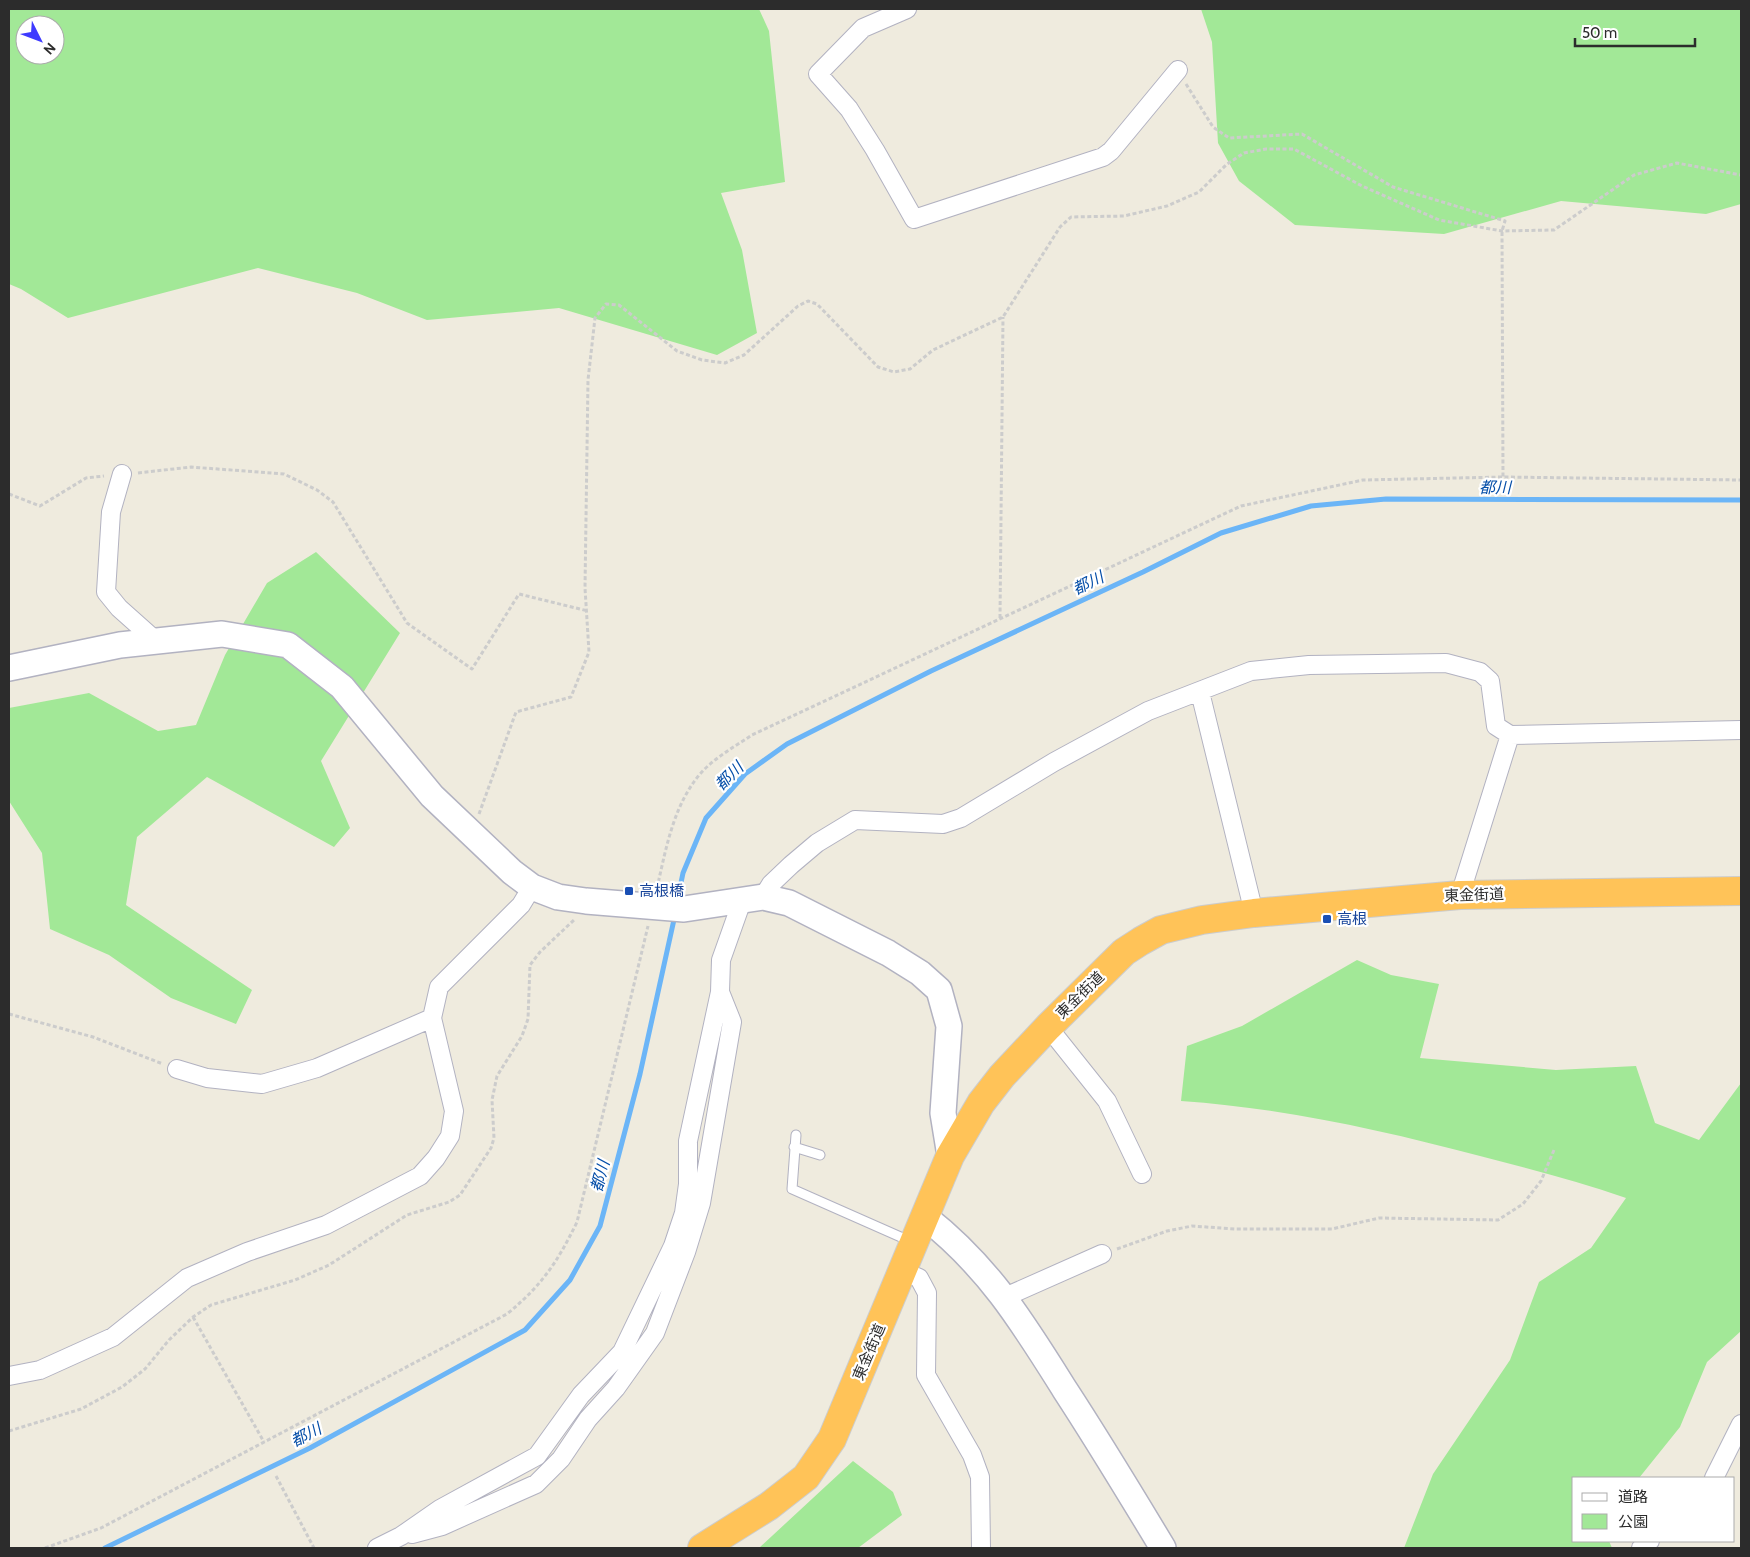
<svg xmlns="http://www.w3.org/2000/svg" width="1750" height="1557" viewBox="0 0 1750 1557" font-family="Cabin,'Noto Sans JP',sans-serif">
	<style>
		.green { fill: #a2e897; fill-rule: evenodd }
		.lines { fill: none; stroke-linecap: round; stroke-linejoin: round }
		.stream { stroke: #6bb5f7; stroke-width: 5 }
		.lane-casing { stroke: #b2b2c1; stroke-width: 11 }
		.street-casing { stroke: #b2b2c1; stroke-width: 20 }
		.secondary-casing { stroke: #b2b2c1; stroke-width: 28 }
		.highway-casing { stroke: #ccc; stroke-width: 30 }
		.path { stroke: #ccc; stroke-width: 3; stroke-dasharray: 4 2.5; stroke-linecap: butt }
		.lane { stroke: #fff; stroke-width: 9 }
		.street { stroke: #fff; stroke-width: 18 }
		.secondary { stroke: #fff; stroke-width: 25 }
		.highway { stroke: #ffc358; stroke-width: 28 }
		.transit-dot { fill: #1a4fb4; stroke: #fff; stroke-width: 2 }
		.labels { text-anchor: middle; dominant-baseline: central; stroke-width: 4.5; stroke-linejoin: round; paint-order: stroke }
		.transit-label { font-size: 15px; fill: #164399; stroke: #fff; text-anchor: start }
		.street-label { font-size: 15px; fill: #2c2c2c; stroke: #fff }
		.water-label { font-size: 16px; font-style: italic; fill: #054ea8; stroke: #fff }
	</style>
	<rect width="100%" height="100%" fill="#efebde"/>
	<path class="green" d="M9 9H759L769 31 785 182 721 193 742 250 757 333 717 355 559 308 427 320 357 293 258 268 68 318 21 289 9 284ZM25 25H55V55H25Z
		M1201 9H1741V204L1706 214 1561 201 1444 234 1295 225 1239 181 1218 143 1212 42Z
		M316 552 400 633 321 761 350 828 334 847 207 777 137 837 126 905 252 990 236 1024 171 998 109 955 50 929 42 853 9 801V708L89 693 158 731 196 725 225 655 267 583Z
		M1357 960 1391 975 1439 984 1420 1058 1556 1070 1636 1066 1655 1123 1699 1140 1741 1083V1331L1707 1362 1680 1427 1639 1478H1574V1541H1609L1612 1548H1404L1433 1474 1510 1360 1539 1282 1591 1248 1626 1198C1578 1181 1529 1169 1480 1156 1381 1130 1283 1108 1181 1101L1187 1046 1242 1026Z
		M853 1461 893 1492 902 1515 858 1548H759Z"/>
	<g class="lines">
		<path class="stream" d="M677 902 683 873 706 818 745 774 787 744 931 671 1143 572 1221 533 1311 506 1386 499 1741 500
			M105 1548 310 1448 525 1330 570 1280 600 1226 640 1074 675 915"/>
		<defs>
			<path id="lane" d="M796 1135 792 1189 912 1242
				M794 1147 820 1155"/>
			<path id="street" d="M907 9 863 28 818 74 849 109 875 150 914 219 1103 157 1111 151 1178 70
				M122 474 111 512 106 592 119 608 156 641
				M1200 692 1254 913
				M1460 895 1510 735
				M763 897 771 884 791 865 817 843 855 820 943 824 961 818 1054 762 1148 711 1251 671 1309 665 1446 663 1480 672 1490 681 1496 726 1510 735 1741 730
				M1048 1027 1107 1101 1142 1174
				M177 1069 207 1078 262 1084 317 1068 432 1018
				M903 1271 919 1278 927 1293 926 1375 972 1455 980 1477 981 1548
				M1005 1297 1102 1254
				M9 1376 40 1370 113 1337 187 1278 247 1252 326 1225 420 1176 436 1158 450 1136 454 1111 432 1018 439 987 521 905 532 887
				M1714 1478 1741 1424
				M412 1534 442 1526 536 1484 561 1459 588 1419 616 1388 655 1333 686 1252 701 1203 732 1022 720 992
				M377 1548 401 1536 440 1509 537 1456 581 1395 622 1352 673 1246 684 1213 688 1184V1141L720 992 721 960 743 898
				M1641 1548 1650 1541"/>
			<path id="secondary" d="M9 668 120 645 222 634 288 645 342 687 432 796 512 872 532 887 558 897 586 901 684 909 763 897 789 903 888 953 920 973 939 990 949 1026 943 1113 950 1156
				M925 1217C989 1267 1023 1323 1065 1390 1099 1442 1131 1495 1163 1548"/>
			<path id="highway" d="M702 1548 769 1506 806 1477 832 1439 950 1156 981 1103 1002 1076 1048 1027 1124 952 1141 941 1161 930 1202 920 1254 913 1460 895 1741 891"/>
		</defs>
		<use href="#lane" class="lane-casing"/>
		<use href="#street" class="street-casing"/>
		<use href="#secondary" class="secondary-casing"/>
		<use href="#highway" class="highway-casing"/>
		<path class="path" d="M1186 84 1213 127 1229 138 1302 134 1393 187 1505 221 1502 231 1503 477
			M138 473 191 467 284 474 317 490 333 502 407 623 472 669 519 594 588 611
			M9 494 40 506 86 478 104 476
			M1000 618 1003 317
			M479 814 516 712 571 697 589 652 585 588 588 380 595 318 606 304 619 305 677 351 702 360 725 363 744 355 798 306 808 301 817 304 878 367 894 372 910 369 933 350 1003 317 1060 227 1071 217 1124 216 1167 206 1199 192 1227 164 1244 153 1266 149H1294L1362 186 1439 220 1502 231 1554 230 1634 175 1677 163 1741 175
			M657 888C666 849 673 806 700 774 714 758 734 747 752 735L1241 506 1363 480 1503 477 1741 480
			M9 1014 93 1037 163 1064
			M1117 1249 1167 1231 1192 1226 1235 1229H1332L1379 1218 1498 1220 1523 1204 1541 1181 1554 1150
			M193 1317 264 1442
			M9 1431 81 1409 122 1387 145 1369 169 1340 193 1317 211 1305 295 1280 329 1265 407 1215 449 1202 460 1195 491 1148 494 1138 492 1100 497 1076 522 1036 528 1019 530 965 540 952 575 919
			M276 1476 314 1548
			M45 1548 101 1528 507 1314C542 1285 557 1263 577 1222L648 926"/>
		<use href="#lane" class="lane"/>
		<use href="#street" class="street"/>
		<use href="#secondary" class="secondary"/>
		<use href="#highway" class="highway"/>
	</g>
	<g class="transit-dot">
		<rect x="624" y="886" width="10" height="10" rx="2.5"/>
		<rect x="1322" y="914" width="10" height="10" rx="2.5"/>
	</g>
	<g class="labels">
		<g class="transit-label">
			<text x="639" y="891">高根橋</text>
			<text x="1337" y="919">高根</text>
		</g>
		<g class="street-label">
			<text transform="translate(1474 895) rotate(-2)">東金街道</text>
			<text transform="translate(1080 995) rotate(-44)">東金街道</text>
			<text transform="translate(869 1352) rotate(-67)">東金街道</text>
		</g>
		<g class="water-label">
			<text x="1495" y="487">都川</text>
			<text transform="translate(1088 583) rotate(-26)">都川</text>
			<text transform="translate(729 776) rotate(-45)">都川</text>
			<text transform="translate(600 1176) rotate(-75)">都川</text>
			<text transform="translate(306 1435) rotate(-28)">都川</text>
		</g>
	</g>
	<rect width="1750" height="1557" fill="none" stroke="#2c2c2c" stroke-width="20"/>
	<rect x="1572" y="1477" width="162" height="65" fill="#ffffff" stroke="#ababab"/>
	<rect x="1582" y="1493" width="25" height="8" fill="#ffffff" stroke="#ababab"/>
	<text x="1618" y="1502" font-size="15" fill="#2c2c2c">道路</text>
	<rect x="1582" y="1514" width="25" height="15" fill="#a2e897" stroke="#ababab"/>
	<text x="1618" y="1527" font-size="15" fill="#2c2c2c">公園</text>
	<g transform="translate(40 40) rotate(132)"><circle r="24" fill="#ffffff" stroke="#ababab"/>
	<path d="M0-4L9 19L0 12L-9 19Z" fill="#3e3aff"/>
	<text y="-8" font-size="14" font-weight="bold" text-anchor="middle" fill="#2c2c2c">N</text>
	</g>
	<path d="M1575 38v8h120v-8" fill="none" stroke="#2c2c2c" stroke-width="2.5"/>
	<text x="1582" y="38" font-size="15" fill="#2c2c2c" stroke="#ffffff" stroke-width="4" paint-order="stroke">50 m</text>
</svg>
